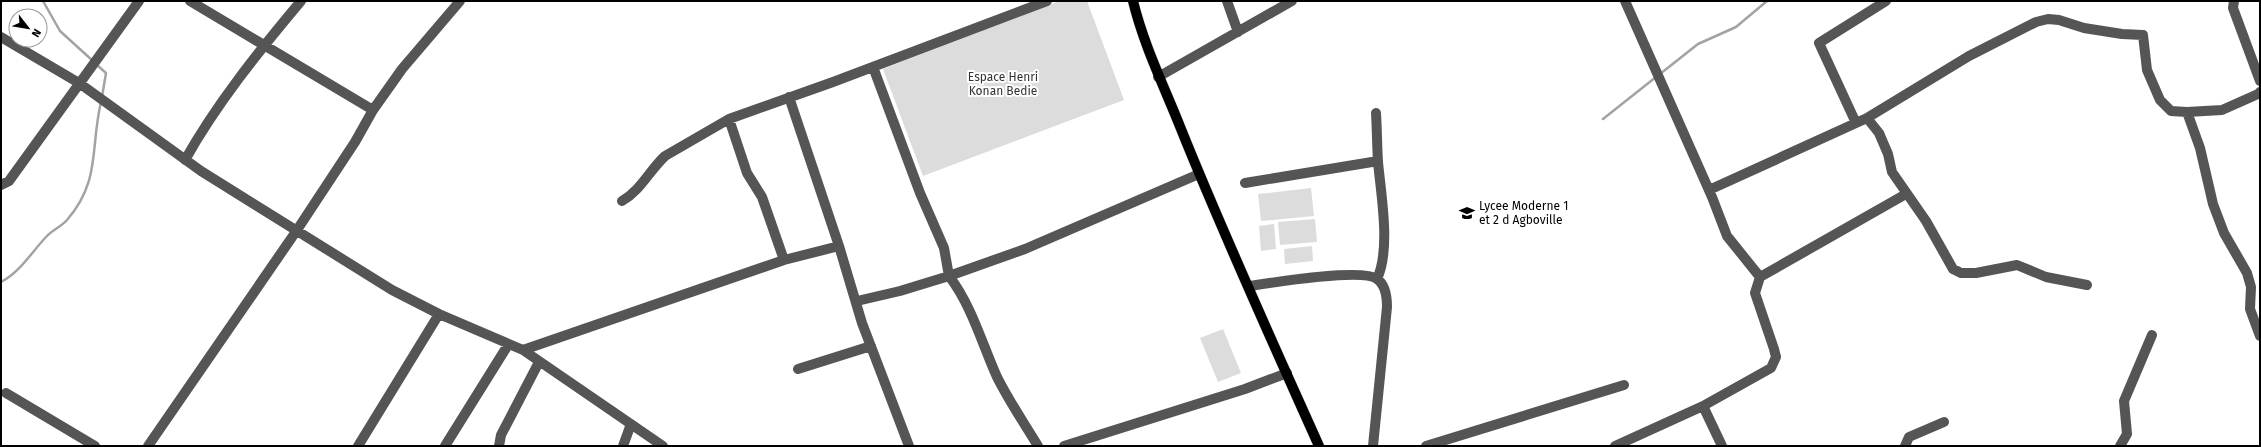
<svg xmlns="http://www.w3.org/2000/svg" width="2261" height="447" viewBox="0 0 2261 447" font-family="'Fira Sans',sans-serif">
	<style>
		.green { fill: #dcdcdc }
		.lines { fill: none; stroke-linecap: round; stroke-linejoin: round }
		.stream { stroke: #a3a3a3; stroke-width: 2.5 }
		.major-casing { stroke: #dbdbdb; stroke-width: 11 }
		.minor { stroke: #555; stroke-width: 10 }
		.major { stroke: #000; stroke-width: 10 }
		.labels { text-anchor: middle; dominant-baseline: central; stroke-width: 4; stroke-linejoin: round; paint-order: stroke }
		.park-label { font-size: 12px; fill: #333; stroke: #fff }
		.poi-label { font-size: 12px; fill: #000; stroke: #fff; text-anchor: start }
	</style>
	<rect width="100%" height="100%" fill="#fff"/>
	<path class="green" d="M1059 1H1087L1124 100 923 176 883 69Z
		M1311 188 1314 216 1261 221 1258 194Z
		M1315 219 1317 242 1280 245 1278 222Z
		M1274 224 1276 249 1261 251 1259 226Z
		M1312 246 1313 261 1285 264 1284 249Z
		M1223 329 1241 373 1218 382 1200 338Z"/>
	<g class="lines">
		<path class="stream" d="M43 1 60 31 93 61
			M97 65 106 73 102 97
			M1660 74 1698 44 1736 27 1767 1
			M1603 119 1656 77
			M1 282C20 272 31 253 46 237 52 230 61 227 67 220 101 181 90 148 101 102"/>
		<defs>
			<path id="major" d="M1133 1C1144 46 1164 86 1181 129 1224 236 1272 341 1319 446"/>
		</defs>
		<use href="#major" class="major-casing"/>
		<path class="minor" d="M190 1 373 110
			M1227 1 1238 32
			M1625 1 1712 197 1727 236 1760 277
			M2234 1 2233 8 2260 81
			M1 37 79 83 201 171 392 290 439 314 523 350 663 446
			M873 67 920 193 944 248 949 276 1025 249 1199 174
			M1158 77 1292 1
			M789 97 839 246 862 323 909 446
			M2187 112 2222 110 2258 94 2260 92
			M1376 113C1377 129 1377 146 1378 162 1381 195 1391 249 1377 279
			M729 119 747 173 762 197 784 260
			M1856 123 1819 43 1886 1
			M185 160C217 103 259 51 301 1
			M1245 183 1378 161
			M1 185 9 181 139 1
			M1709 190 1867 118
			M622 201C641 190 649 171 665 156L729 119 833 82 1047 1
			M2087 285 2046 277 2017 265 1976 273H1961L1953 269 1926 221 1892 172 1888 154 1879 133 1867 118 1969 56 2036 22 2048 19 2059 20 2084 28 2122 34 2143 35 2147 70 2160 100 2171 111 2187 112 2200 148 2213 204 2224 233 2247 273 2251 287 2250 309 2260 336
			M1249 286C1270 283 1362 268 1377 279 1386 285 1387 297 1387 307L1373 446
			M857 301 900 291 949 276C972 306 982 344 997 377 1009 401 1024 423 1038 446
			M523 350 784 260 839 246
			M798 369 871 346
			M6 393 95 446
			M1703 406 1722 446
			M148 446 297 230 355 142 373 110 402 69 460 1
			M358 446 439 314
			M445 446 508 345
			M499 446 501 435 539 362
			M623 446 631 424
			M1064 446 1245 389 1287 373
			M1426 446 1624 385
			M1615 446 1703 406 1771 368 1776 357 1774 349 1755 293 1760 277 1906 194
			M1905 446 1909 437 1944 422
			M2120 446 2127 434 2124 401 2152 335"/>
		<use href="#major" class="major"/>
	</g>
	<defs>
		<symbol id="school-bare" viewBox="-9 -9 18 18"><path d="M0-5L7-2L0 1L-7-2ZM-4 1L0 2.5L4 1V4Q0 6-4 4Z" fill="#000" stroke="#fff" stroke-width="2.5" paint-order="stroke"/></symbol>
	</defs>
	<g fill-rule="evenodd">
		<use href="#school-bare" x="1456" y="202" width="22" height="22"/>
	</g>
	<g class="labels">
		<g class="park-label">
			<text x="1003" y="77">Espace Henri<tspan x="1003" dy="14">Konan Bedie</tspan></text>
		</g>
		<g class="poi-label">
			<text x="1479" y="206">Lycee Moderne 1<tspan x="1479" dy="14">et 2 d Agboville</tspan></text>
		</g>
	</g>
	<rect width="2261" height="447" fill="none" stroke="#000000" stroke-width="4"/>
	<g transform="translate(28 28) rotate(121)"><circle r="19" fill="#ffffff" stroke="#999999"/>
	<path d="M0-3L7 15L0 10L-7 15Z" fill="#000000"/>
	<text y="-6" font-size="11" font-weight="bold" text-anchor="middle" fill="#000000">N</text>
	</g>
</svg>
